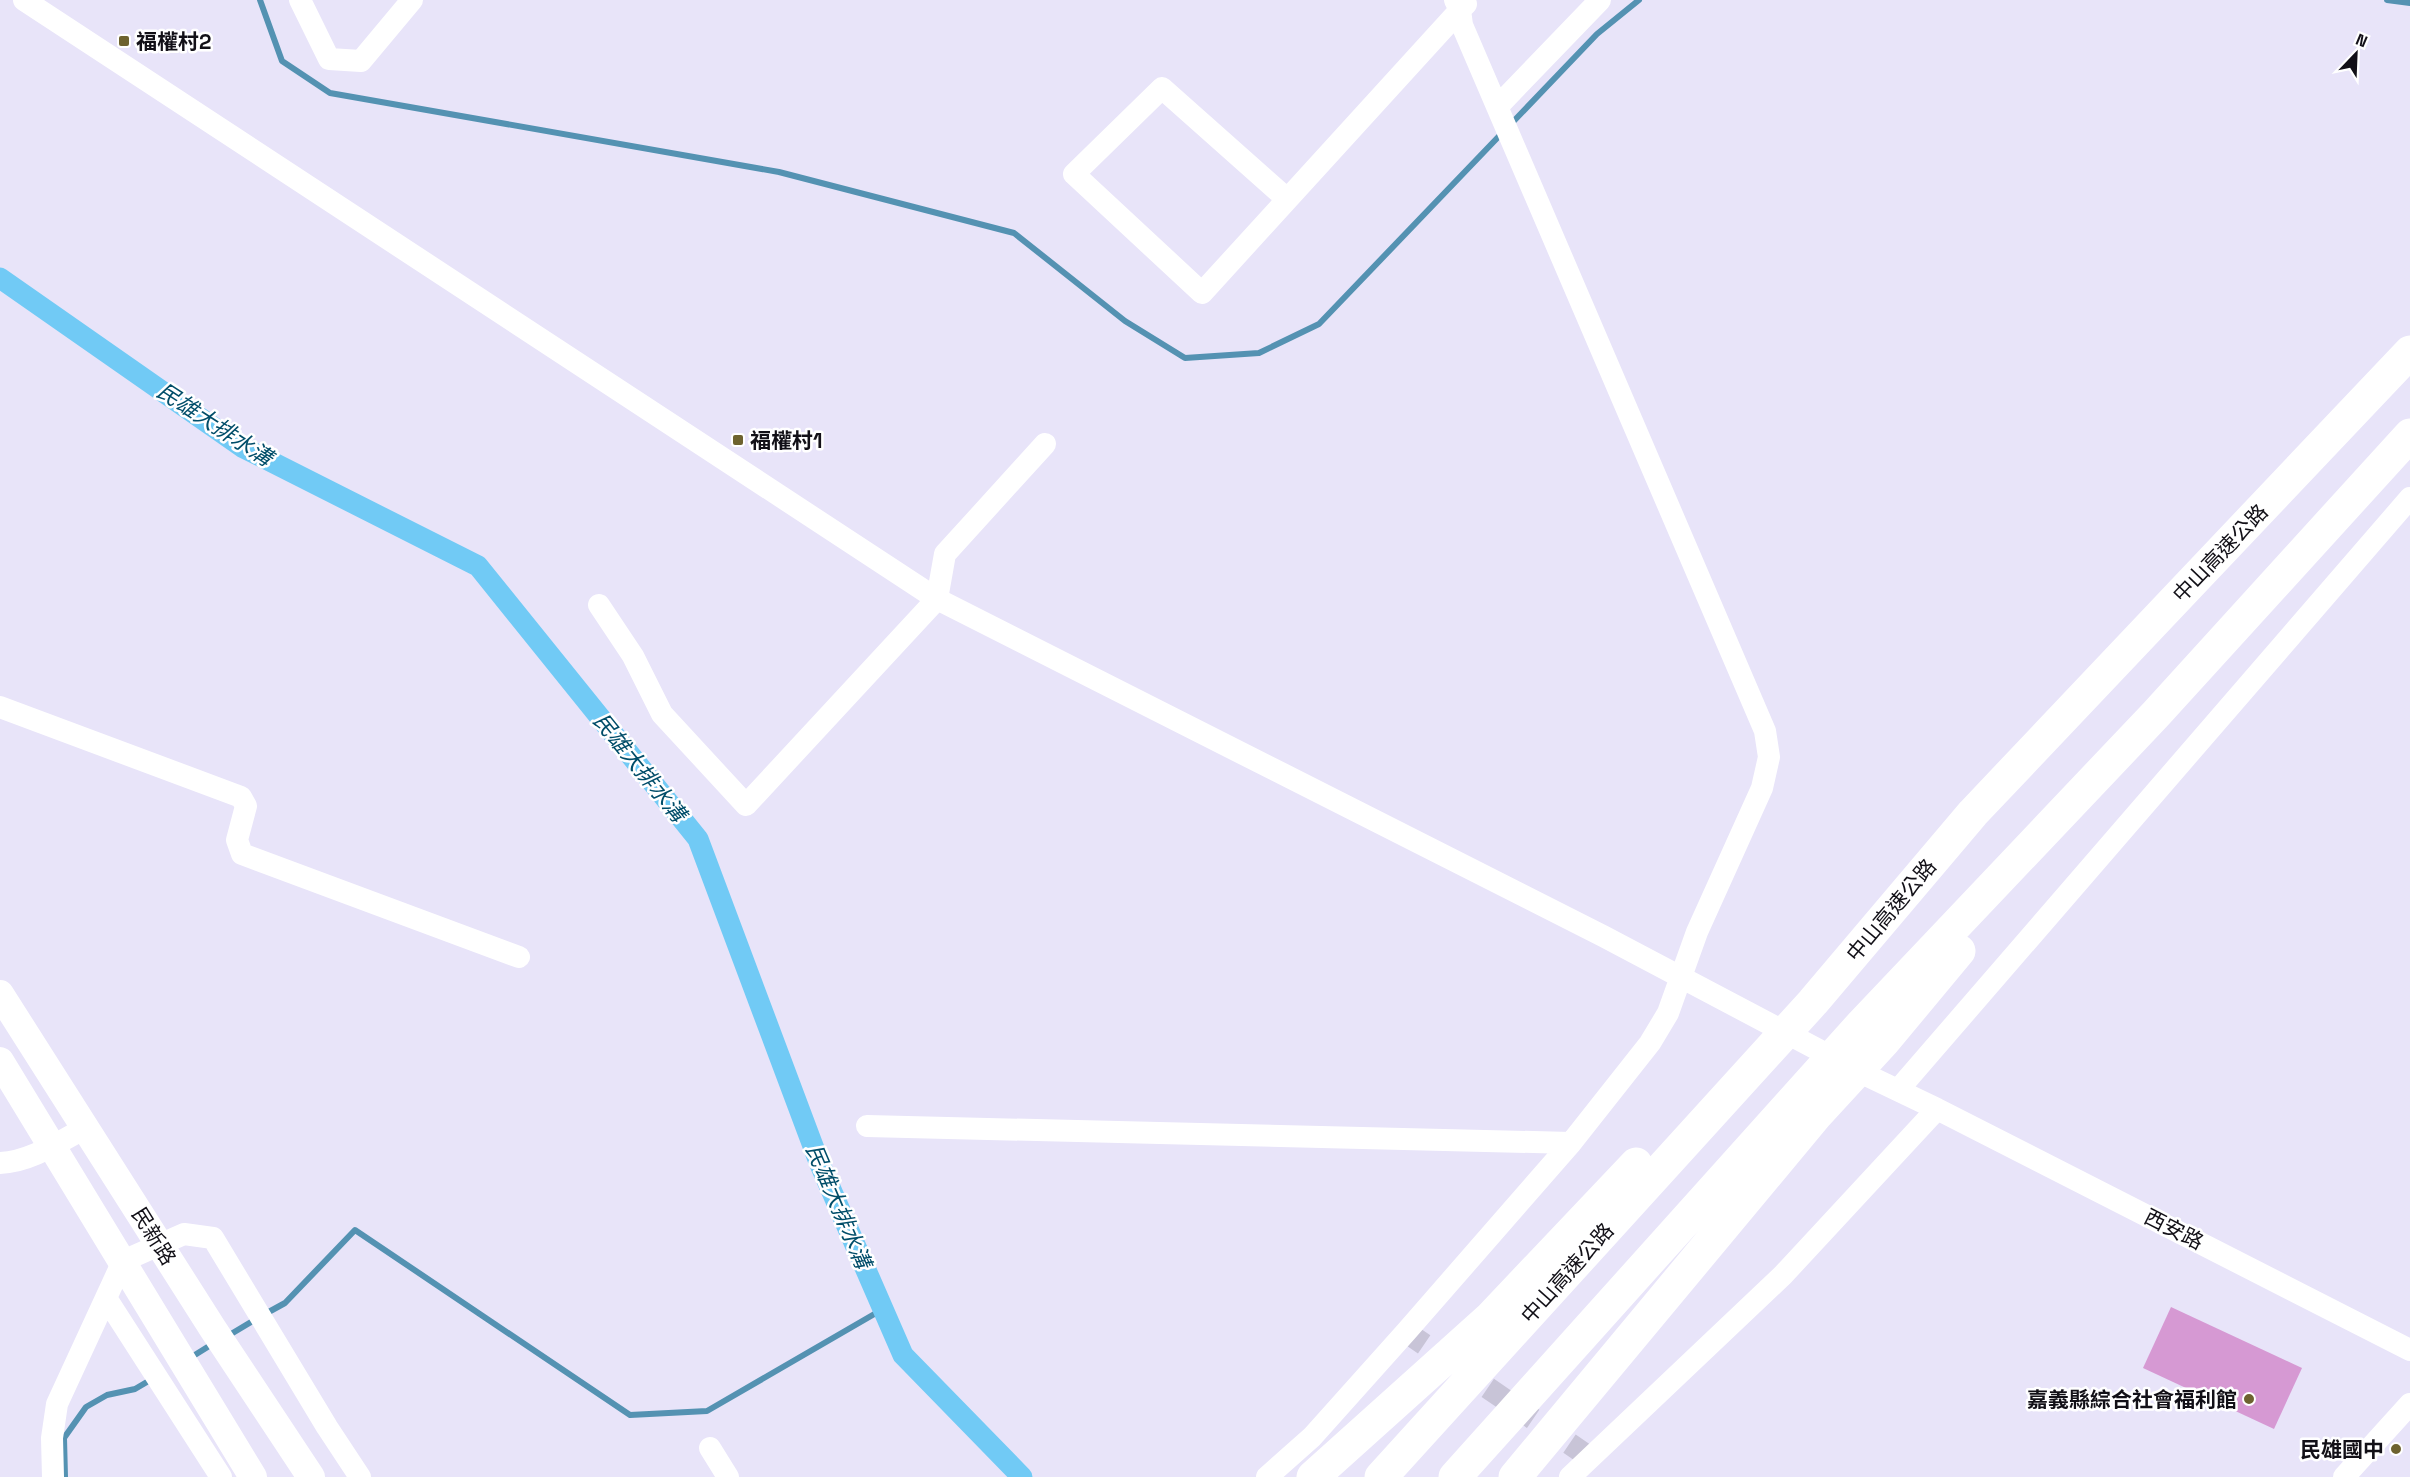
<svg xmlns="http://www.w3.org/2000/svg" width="2410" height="1477" viewBox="0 0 2410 1477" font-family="'Space Grotesk','Noto Sans TC',sans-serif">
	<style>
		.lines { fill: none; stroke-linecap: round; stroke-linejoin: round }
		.stream { stroke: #5492b2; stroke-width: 6 }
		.canal { stroke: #71caf5; stroke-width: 21 }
		.building { fill: #d699d3 }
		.minor-tunnel { stroke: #c8c4d7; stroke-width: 22; stroke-dasharray: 22 11; stroke-linecap: butt }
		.minor { stroke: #fff; stroke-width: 22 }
		.major { stroke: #fff; stroke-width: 28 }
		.highway { stroke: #fff; stroke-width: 33 }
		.poi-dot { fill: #6d622f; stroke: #fff; stroke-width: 2 }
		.labels { text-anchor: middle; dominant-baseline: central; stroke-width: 5; stroke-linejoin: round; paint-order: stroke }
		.poi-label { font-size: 21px; font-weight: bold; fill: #121017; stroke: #fff; text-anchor: start }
		.street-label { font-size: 21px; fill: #121017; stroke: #fff }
		.water-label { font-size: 22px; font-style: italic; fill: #004d69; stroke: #fff }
	</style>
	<rect width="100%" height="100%" fill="#e8e4f9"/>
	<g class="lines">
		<path class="stream" d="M260 0 282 61 330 93 779 172 1014 233 1125 321 1185 358 1259 353 1319 324 1503 132
			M2387 0 2410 3
			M1510 125 1597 34 1639 0
			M265 1314 285 1303 355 1230 630 1415 707 1411 883 1309
			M226 1337 256 1319
			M190 1358 214 1343
			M65 1477 64 1438 86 1407 107 1395 135 1389 152 1379"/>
		<path class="canal" d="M0 278 242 447 478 566 698 839 819 1162 903 1355 1022 1477"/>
	</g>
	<path class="building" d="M2171 1307 2302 1368 2274 1429 2143 1368Z"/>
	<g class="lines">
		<path class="minor-tunnel" d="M1406 1332 1589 1457"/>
		<path class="minor" d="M24 0 937 599 1603 936 1866 1075 1937 1109 2410 1350
			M300 0 329 59 361 61 412 0
			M1498 106 1600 0
			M1287 199 1162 88 1074 174 1202 293 1460 10 1466 4
			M599 605 633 656 662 714 746 805 937 599 945 554 1045 444
			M0 707 241 797 246 806 237 840 242 854 519 957
			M1898 1090 2410 498
			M867 1126 1571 1143
			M0 1163C30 1162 59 1142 85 1128
			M106 1298 221 1477
			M710 1448 728 1477
			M53 1477 52 1438 57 1404 123 1261 184 1234 213 1238 327 1427 360 1477
			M1267 1477 1312 1437 1406 1332 1571 1143 1650 1043 1668 1013 1697 932 1762 788 1769 757 1765 731 1753 703 1462 25 1460 10 1455 0
			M1570 1477 1783 1275 1937 1109
			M2344 1477 2410 1404"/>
		<path class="major" d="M0 994 213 1329 311 1477
			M0 1061 253 1477"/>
		<path class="highway" d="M1313 1477 1490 1318 1636 1164
			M1381 1477 1813 1002 1973 813 2410 352
			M1455 1477 1862 1024 2156 714 2410 435
			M1515 1477 1817 1114 1885 1040 1959 951"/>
	</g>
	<g class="poi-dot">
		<rect x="118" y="35" width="12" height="12" rx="3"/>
		<rect x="732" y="434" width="12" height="12" rx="3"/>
		<circle cx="2249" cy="1399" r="6"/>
		<circle cx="2396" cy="1449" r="6"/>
	</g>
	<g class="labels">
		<g class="poi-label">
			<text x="136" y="41">福權村2</text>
			<text x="750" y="440">福權村1</text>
			<text x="2237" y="1399" text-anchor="end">嘉義縣綜合社會福利館</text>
			<text x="2384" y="1449" text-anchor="end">民雄國中</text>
		</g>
		<g class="street-label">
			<text transform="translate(2220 553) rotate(-46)">中山高速公路</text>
			<text transform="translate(1891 910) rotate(-50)">中山高速公路</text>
			<text transform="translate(2174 1229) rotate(27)">西安路</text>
			<text transform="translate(154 1236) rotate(58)">民新路</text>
			<text transform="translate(1567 1273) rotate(-48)">中山高速公路</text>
		</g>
		<g class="water-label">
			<text transform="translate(215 424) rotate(33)">民雄大排水溝</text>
			<text transform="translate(640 767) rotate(51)">民雄大排水溝</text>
			<text transform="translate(839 1206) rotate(67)">民雄大排水溝</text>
		</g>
	</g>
	<g transform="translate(2356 54) rotate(23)" stroke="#ffffff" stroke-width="4.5" paint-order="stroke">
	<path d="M0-4.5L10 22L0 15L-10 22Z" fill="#121017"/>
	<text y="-9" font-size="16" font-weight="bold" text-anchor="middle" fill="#121017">N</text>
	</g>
</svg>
